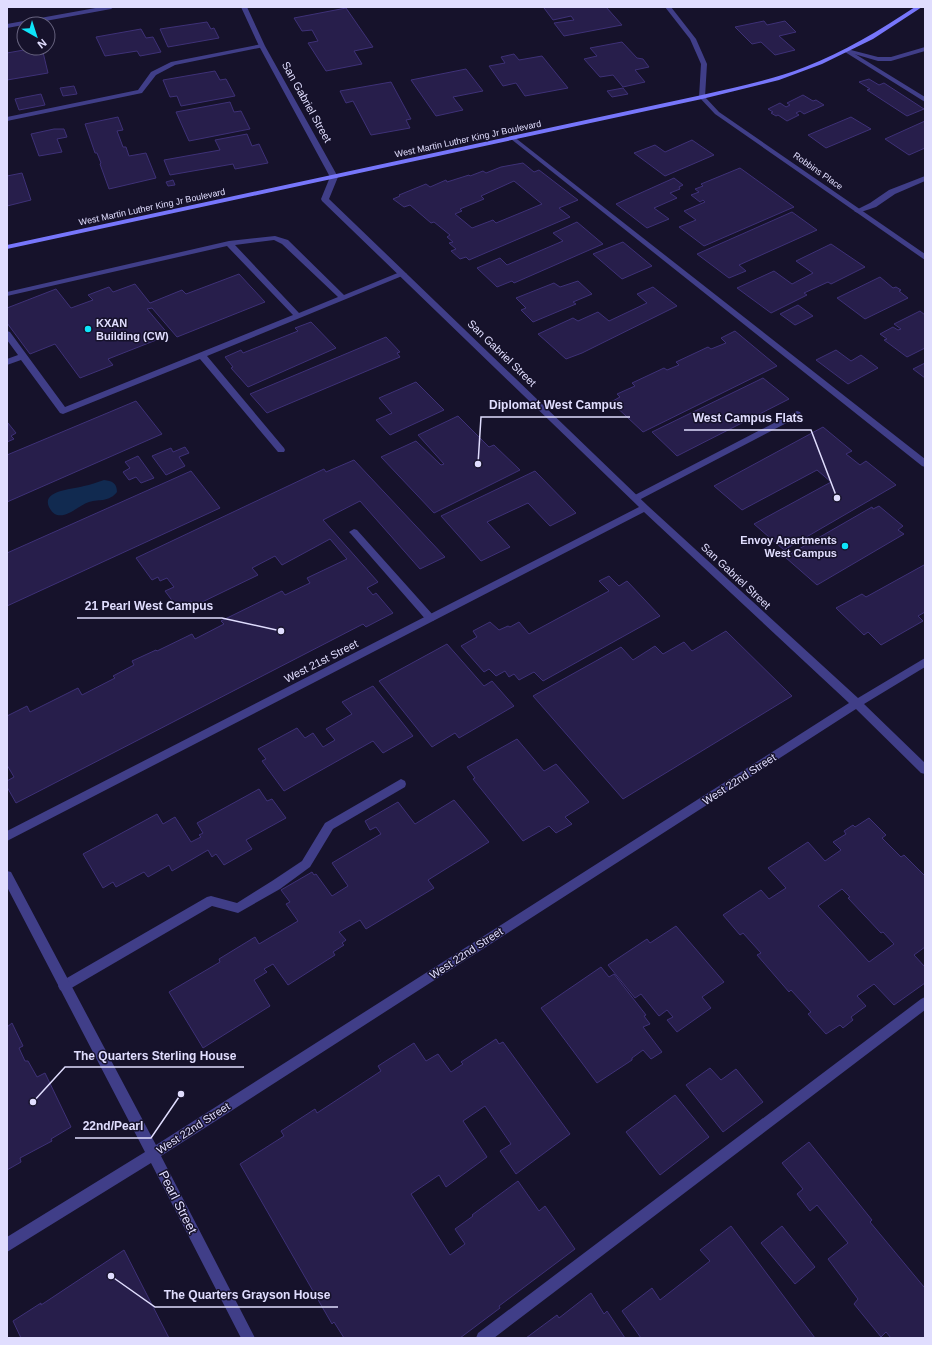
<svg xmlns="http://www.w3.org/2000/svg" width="932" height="1345" viewBox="0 0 932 1345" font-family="Helvetica,sans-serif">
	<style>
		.water { fill: #112a50 }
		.building { fill: #271e4b; stroke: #3e3177; fill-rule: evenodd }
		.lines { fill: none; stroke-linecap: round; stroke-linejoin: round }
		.service { fill: #403e88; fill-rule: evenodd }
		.minor { fill: #403e88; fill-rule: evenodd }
		.secondary { fill: #7776fb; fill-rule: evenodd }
		.poi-dot { fill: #0ee5f9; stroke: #16122b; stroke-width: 1.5 }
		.labels { text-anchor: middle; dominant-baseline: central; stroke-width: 3; stroke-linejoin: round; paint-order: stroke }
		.far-street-label { font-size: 9px; fill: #e0ddfe; stroke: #16122b }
		.street-label { font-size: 11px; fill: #e0ddfe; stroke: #16122b }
		.poi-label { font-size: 11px; font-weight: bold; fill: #e0ddfe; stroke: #16122b; text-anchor: start }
		.near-street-label { font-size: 13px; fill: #e0ddfe; stroke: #16122b }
		.leader { fill: none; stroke: #e0ddfe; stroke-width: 1.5 }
		.callout-dot { fill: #e0ddfe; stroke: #16122b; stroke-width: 1.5 }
		.callout-label { font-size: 12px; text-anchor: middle; font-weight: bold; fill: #e0ddfe; stroke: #16122b; stroke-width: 3; stroke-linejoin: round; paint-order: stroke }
	</style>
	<rect width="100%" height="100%" fill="#16122b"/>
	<path class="water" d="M104 480C112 481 117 483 117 492 109 502 100 499 89 502 78 505 59 527 49 507 41 490 75 489 84 486 90 485 97 482 104 480Z"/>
	<path class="building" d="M547 7H606L622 25 564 36 554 23 574 20 571 16 553 20 544 8Z
		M346 8 373 47 354 51 362 64 326 71 308 43 318 41 312 30 302 31 294 18Z
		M764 21 767 25 785 21 796 32 779 36 795 50 775 55 761 42 752 44 735 27Z
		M207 22 211 29 214 28 219 38 168 47 160 29Z
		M141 29 146 38 153 37 161 52 140 56 137 51 105 56 96 37Z
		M622 42 637 58 643 59 649 67 635 70 645 82 623 87 613 75 600 77 584 59 597 56 590 48Z
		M35 48H42L48 73 7 80V53Z
		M514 54 519 60 542 56 568 88 525 96 516 83 503 86 489 66 505 63 501 57Z
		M466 69 483 91 453 97 463 110 436 116 411 80Z
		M215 71 220 80 226 79 235 96 181 106 177 96 170 97 163 80Z
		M869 79 879 85 884 83 924 109 907 116 867 90 870 89 859 82Z
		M391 82 411 119 406 120 410 128 371 135 353 101 346 103 340 91Z
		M74 86 77 94 63 96 60 88Z
		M623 88 628 94 612 97 607 91Z
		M41 94 45 105 19 110 15 99Z
		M803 95 813 101 816 100 824 105 804 114 800 111 796 113 799 115 787 121 778 115 776 116 771 113 773 112 768 109 780 103 786 107 790 105 787 103Z
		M230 102 234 112 241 111 250 129 189 141 176 112Z
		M118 117 123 130 117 131 123 147H126L129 156 146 153 156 178 109 189 100 164 101 163 97 153H95L85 124Z
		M851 117 871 129 826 148 808 135Z
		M925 121V148L909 155 885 139Z
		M54 129H64L67 137 57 139 62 152 39 156 31 134Z
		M247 134 252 146 259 144 268 163 235 169 233 164 170 175 164 160 220 150 215 140Z
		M692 140 714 155 665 176 634 153 655 145 665 152Z
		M523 163 534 172 539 170 578 200 559 208 570 217 469 260 466 257 460 259 451 251 456 249 449 243 453 242 447 237 450 235 434 222 431 223 410 205 404 207 393 199 400 196 399 195 426 184 430 187 446 180 447 182 469 175 470 176 483 171 486 173 501 167ZM514 181 542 204 496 223 493 220 472 228 455 214 462 211 460 209 484 199 481 196Z
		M740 168 794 207 704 246 679 227 696 220 684 211 705 202 703 200 700 202 691 195 699 192 695 189 703 186 701 184Z
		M22 173 31 200 7 206V176Z
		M674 178 683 185 679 187 680 189 670 193 677 198 654 208 669 219 647 228 616 204Z
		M173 180 175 185 168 186 166 182Z
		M792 212 817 230 739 265 746 271 729 278 697 254Z
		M577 222 603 244 514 283 512 281 497 287 477 268 500 258 507 265 563 241 553 233Z
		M623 242 652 266 622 279 593 254Z
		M831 244 865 267 831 284 828 282 804 293 807 295 771 313 737 288 774 271 792 284 813 273 796 261Z
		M239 274 265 302 177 337 152 308 147 309 169 335 108 359 113 365 80 378 55 344 30 354 7 323V308L56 289 71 308 93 300 88 295 109 287 113 292 135 284 150 303 182 290 186 294Z
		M880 277 893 288 896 287 901 290 899 291 908 298 865 319 837 298Z
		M578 281 592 294 573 302 576 304 533 322 521 310 526 308 516 298 554 283 560 287Z
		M653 287 677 306 582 353 566 359 538 334 573 318 578 321 598 312 609 321 647 303 637 294Z
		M798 305 813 316 795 325 780 314Z
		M920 311 925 315V348L907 357 884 340 887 339 880 334 893 327 898 330 901 329 894 324Z
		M311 322 336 348 248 387 231 368 233 367 225 357 241 350 243 353 298 331 295 328Z
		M735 331 777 366 643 432 611 402 620 397 617 394 635 386 632 383 664 368 667 370 679 365 676 362 708 347 711 349 726 343 721 338Z
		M386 337 400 352 397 353 400 357 267 413 250 394Z
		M836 350 851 361 861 355 878 368 848 384 816 360Z
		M925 363V378L913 369Z
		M763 378 789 399 677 456 652 432Z
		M416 382 444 410 390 435 376 420 392 413 379 398Z
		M136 401 162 434 7 502V455Z
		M458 416 489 447 494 445 520 470 434 513 381 457 416 441 441 465 444 464 418 435Z
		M8 423 16 433 11 436 14 439 7 442Z
		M823 427 852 451 846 454 860 465 866 461 896 485 784 550 754 524 831 482 817 470 742 510 714 486Z
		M185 447 189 453 179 457 185 466 166 475 152 456 171 448 173 452Z
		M138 456 154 478 141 483 136 477 129 480 123 472 130 468 125 462Z
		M354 460 445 557 420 569 360 501 323 520 378 582 367 588 373 595 376 593 393 613 366 627 363 624 16 803 7 787V781L14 777 7 765V716L27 706 30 712 78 688 82 695 115 678 113 676 134 665 132 661 156 650 157 651 192 634 195 639 224 624 221 621 282 591 285 595 310 583 307 578 347 559 330 539 282 565 275 556 252 568 258 575 194 606 191 601 177 607 165 591 174 587 167 578 160 581 158 577 152 580 136 558 324 469 326 472Z
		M191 471 220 508 7 606V553Z
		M535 471 576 513 550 526 528 503 487 522 510 547 481 561 441 516Z
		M879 506 903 526 898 530 904 534 817 585 785 557 872 507 873 509Z
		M924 565 925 566V612L918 616 923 621 881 645 868 632 864 635 836 608 862 594 866 597Z
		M609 576 619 586 627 581 660 616 543 681 534 672 519 680 514 674 509 677 505 671 496 676 489 669 484 672 461 646 477 637 473 631 490 622 499 630 508 626 510 627 519 622 529 634 609 591 599 581Z
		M726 631 792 696 623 799 533 696 621 647 633 660 655 646 663 654 684 642 692 651Z
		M447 644 484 686 492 681 514 706 459 738 455 733 432 747 379 681Z
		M373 686 413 736 383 753 373 741 284 791 262 761 266 759 258 749 297 728 305 738 313 733 323 747 335 740 326 729 352 714 342 702Z
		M517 739 544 771 556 764 589 802 565 817 572 824 556 833 549 826 523 841 473 779 475 778 467 767Z
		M259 789 267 801 272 799 286 818 246 840 252 849 224 865 216 854 212 857 208 850 172 871 169 865 148 877 144 872 116 887 113 882 103 888 83 854 157 814 163 824 175 817 191 842 201 837 199 835 203 833 197 823Z
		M454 800 489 842 428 880 434 888 366 929 360 920 339 932 346 940 342 943 344 945 333 952 335 955 288 985 273 964 264 969 267 972 254 980 270 1006 203 1048 169 992 220 962 219 959 255 937 259 944 298 921 286 904 290 902 281 890 312 872 314 875 316 874 332 896 348 886 332 863 381 834 376 827 370 830 365 821 398 802 415 824Z
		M869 818 886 835 882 838 901 857 904 855 925 876V947L914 955 925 967V983L894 1005 874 984 857 996 866 1006 851 1017 853 1020 843 1028 840 1025 826 1034 808 1014 811 1012 791 990 789 992 757 955 761 953 743 933 740 935 723 915 761 890 769 899 786 888 768 868 808 842 825 861 841 850 833 842 846 834 844 831 853 825 855 827ZM842 889 850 897 848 898 881 933 883 932 894 944 869 962 818 906Z
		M676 926 724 982 702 997 711 1008 677 1032 667 1020 673 1017 667 1010 659 1016 641 994 635 998 608 965 647 939 650 943Z
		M601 967 609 977 614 974 646 1015 644 1016 650 1024 643 1027 662 1052 651 1059 643 1050 632 1058V1060L597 1083 541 1008Z
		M12 1023 23 1046 19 1048 25 1061H28L37 1077 45 1073 71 1127 51 1139 52 1141 20 1158 21 1162 7 1170V1027Z
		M496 1039 499 1044 503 1042 570 1134 516 1174 500 1151 511 1144 485 1106 463 1121 487 1157 446 1187 439 1175 411 1194 450 1255 465 1244 455 1229 473 1216 472 1215 518 1181 539 1211 545 1206 575 1249 499 1306 500 1308 460 1338H344L334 1322 332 1324 240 1164 284 1136 281 1131 315 1109 317 1113 381 1071 378 1066 414 1043 426 1061 438 1054 451 1072 463 1064 461 1062Z
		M710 1068 721 1080 736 1069 763 1102 723 1132 686 1085Z
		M675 1095 709 1137 660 1175 626 1132Z
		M809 1142 872 1220 870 1222 924 1287 925 1286V1338H891L886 1332 881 1337 854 1304 858 1299 828 1259 848 1243 817 1205 810 1211 797 1194 803 1189 782 1163Z
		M731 1226 815 1338H641L622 1311 652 1288 660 1300 710 1261 700 1250Z
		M782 1226 815 1267 795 1284 761 1243Z
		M124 1250 169 1338H21L13 1321 41 1303V1305Z
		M591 1293 604 1314 607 1311 625 1338H526L557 1315 559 1318Z"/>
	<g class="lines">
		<path class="service" d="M262 44 264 45V47L175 65 156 75 142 93 7 121V117L138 90 151 72 171 62Z
			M847 49 925 97V102L845 52 844 51Z
			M513 136 925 459V467L922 466 511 139 510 138Z
			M925 176V181L895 194 876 207 858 213 854 211 870 203 889 190Z
			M275 236 288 240 344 295 400 272H403L407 274 207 356 284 448 285 450 284 452H278L200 359 63 414 60 413 21 360 7 365V359L18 355 7 340V331L10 332 65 407 293 315 227 246 7 296V292L229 241ZM274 240 282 244 338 297 299 313 235 245Z
			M797 411 800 412 801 414 800 416 639 500 636 501 631 498 633 496Z
			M354 529 357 530 433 615 435 618 433 621H427L351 534 349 532Z
			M401 779 405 781 406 784 405 787 333 829 310 867 280 889 238 913 212 906 68 990 64 992 60 990 58 986 60 982 207 897 211 896 237 903 272 881 302 861 325 823Z
			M925 997V1010L494 1338H476L478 1333 921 999Z"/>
		<path class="minor" d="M101 7H114L111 9 7 28V24Z
			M241 7H247L265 46 338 177 329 199 648 506 858 698 925 658V667L864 704 925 763V774L921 773 856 709 161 1156 255 1338H241L151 1163 7 1252V1237L145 1152 7 887V871L11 872 156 1145 849 703 644 512 7 841V831L639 507 322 201 321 199 330 177 259 46Z
			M665 7H671L696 39 707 64 705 97 719 112 925 254V260L715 114 699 97 701 64 690 39Z
			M925 47V51L891 61H878L844 51 847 49 878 57H891Z"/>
		<path class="secondary" d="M915 7H922L873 39 822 64 779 80 702 99 7 249V245L702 95C736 87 772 80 805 67 844 52 880 30 915 7Z"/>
	</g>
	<g class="poi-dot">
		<circle cx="88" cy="329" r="4"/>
		<circle cx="845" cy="546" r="4"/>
	</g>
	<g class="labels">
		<g class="far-street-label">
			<text transform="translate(468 139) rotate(-12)">West Martin Luther King Jr Boulevard</text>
			<text transform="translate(818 171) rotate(35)">Robbins Place</text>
			<text transform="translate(152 207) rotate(-12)">West Martin Luther King Jr Boulevard</text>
		</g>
		<g class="street-label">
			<text transform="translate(307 102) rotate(61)">San Gabriel Street</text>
			<text transform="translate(502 353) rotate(44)">San Gabriel Street</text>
			<text transform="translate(736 576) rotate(43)">San Gabriel Street</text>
			<text transform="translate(321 661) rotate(-27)">West 21st Street</text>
			<text transform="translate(739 779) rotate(-33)">West 22nd Street</text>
			<text transform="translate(466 953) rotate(-33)">West 22nd Street</text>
			<text transform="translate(193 1128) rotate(-33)">West 22nd Street</text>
		</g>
		<g class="poi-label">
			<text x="96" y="323">KXAN<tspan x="96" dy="13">Building (CW)</tspan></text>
			<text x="837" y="540" text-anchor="end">Envoy Apartments<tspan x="837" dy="13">West Campus</tspan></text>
		</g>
		<g class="near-street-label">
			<text transform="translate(178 1202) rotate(63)">Pearl Street</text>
		</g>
	</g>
	<path class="leader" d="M478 464L481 417H630M837 498L811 430H684M281 631L222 618H77M33 1102L65 1067H244M181 1094L151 1138H75M111 1276L155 1307H338"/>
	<g class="callout-dot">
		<circle cx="478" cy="464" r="4"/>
		<circle cx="837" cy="498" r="4"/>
		<circle cx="281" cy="631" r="4"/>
		<circle cx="33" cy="1102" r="4"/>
		<circle cx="181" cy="1094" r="4"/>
		<circle cx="111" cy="1276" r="4"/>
	</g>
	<g class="callout-label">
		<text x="556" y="409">Diplomat West Campus</text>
		<text x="748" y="422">West Campus Flats</text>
		<text x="149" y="610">21 Pearl West Campus</text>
		<text x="155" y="1060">The Quarters Sterling House</text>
		<text x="113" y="1130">22nd/Pearl</text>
		<text x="247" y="1299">The Quarters Grayson House</text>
	</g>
	<rect width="932" height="1345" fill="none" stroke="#e0ddfe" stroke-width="16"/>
	<g transform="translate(36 36) rotate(141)"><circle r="19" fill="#16122b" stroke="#67637f"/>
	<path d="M0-3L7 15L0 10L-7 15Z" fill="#0ee5f9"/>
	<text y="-6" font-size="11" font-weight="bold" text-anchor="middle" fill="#e0ddfe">N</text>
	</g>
</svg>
